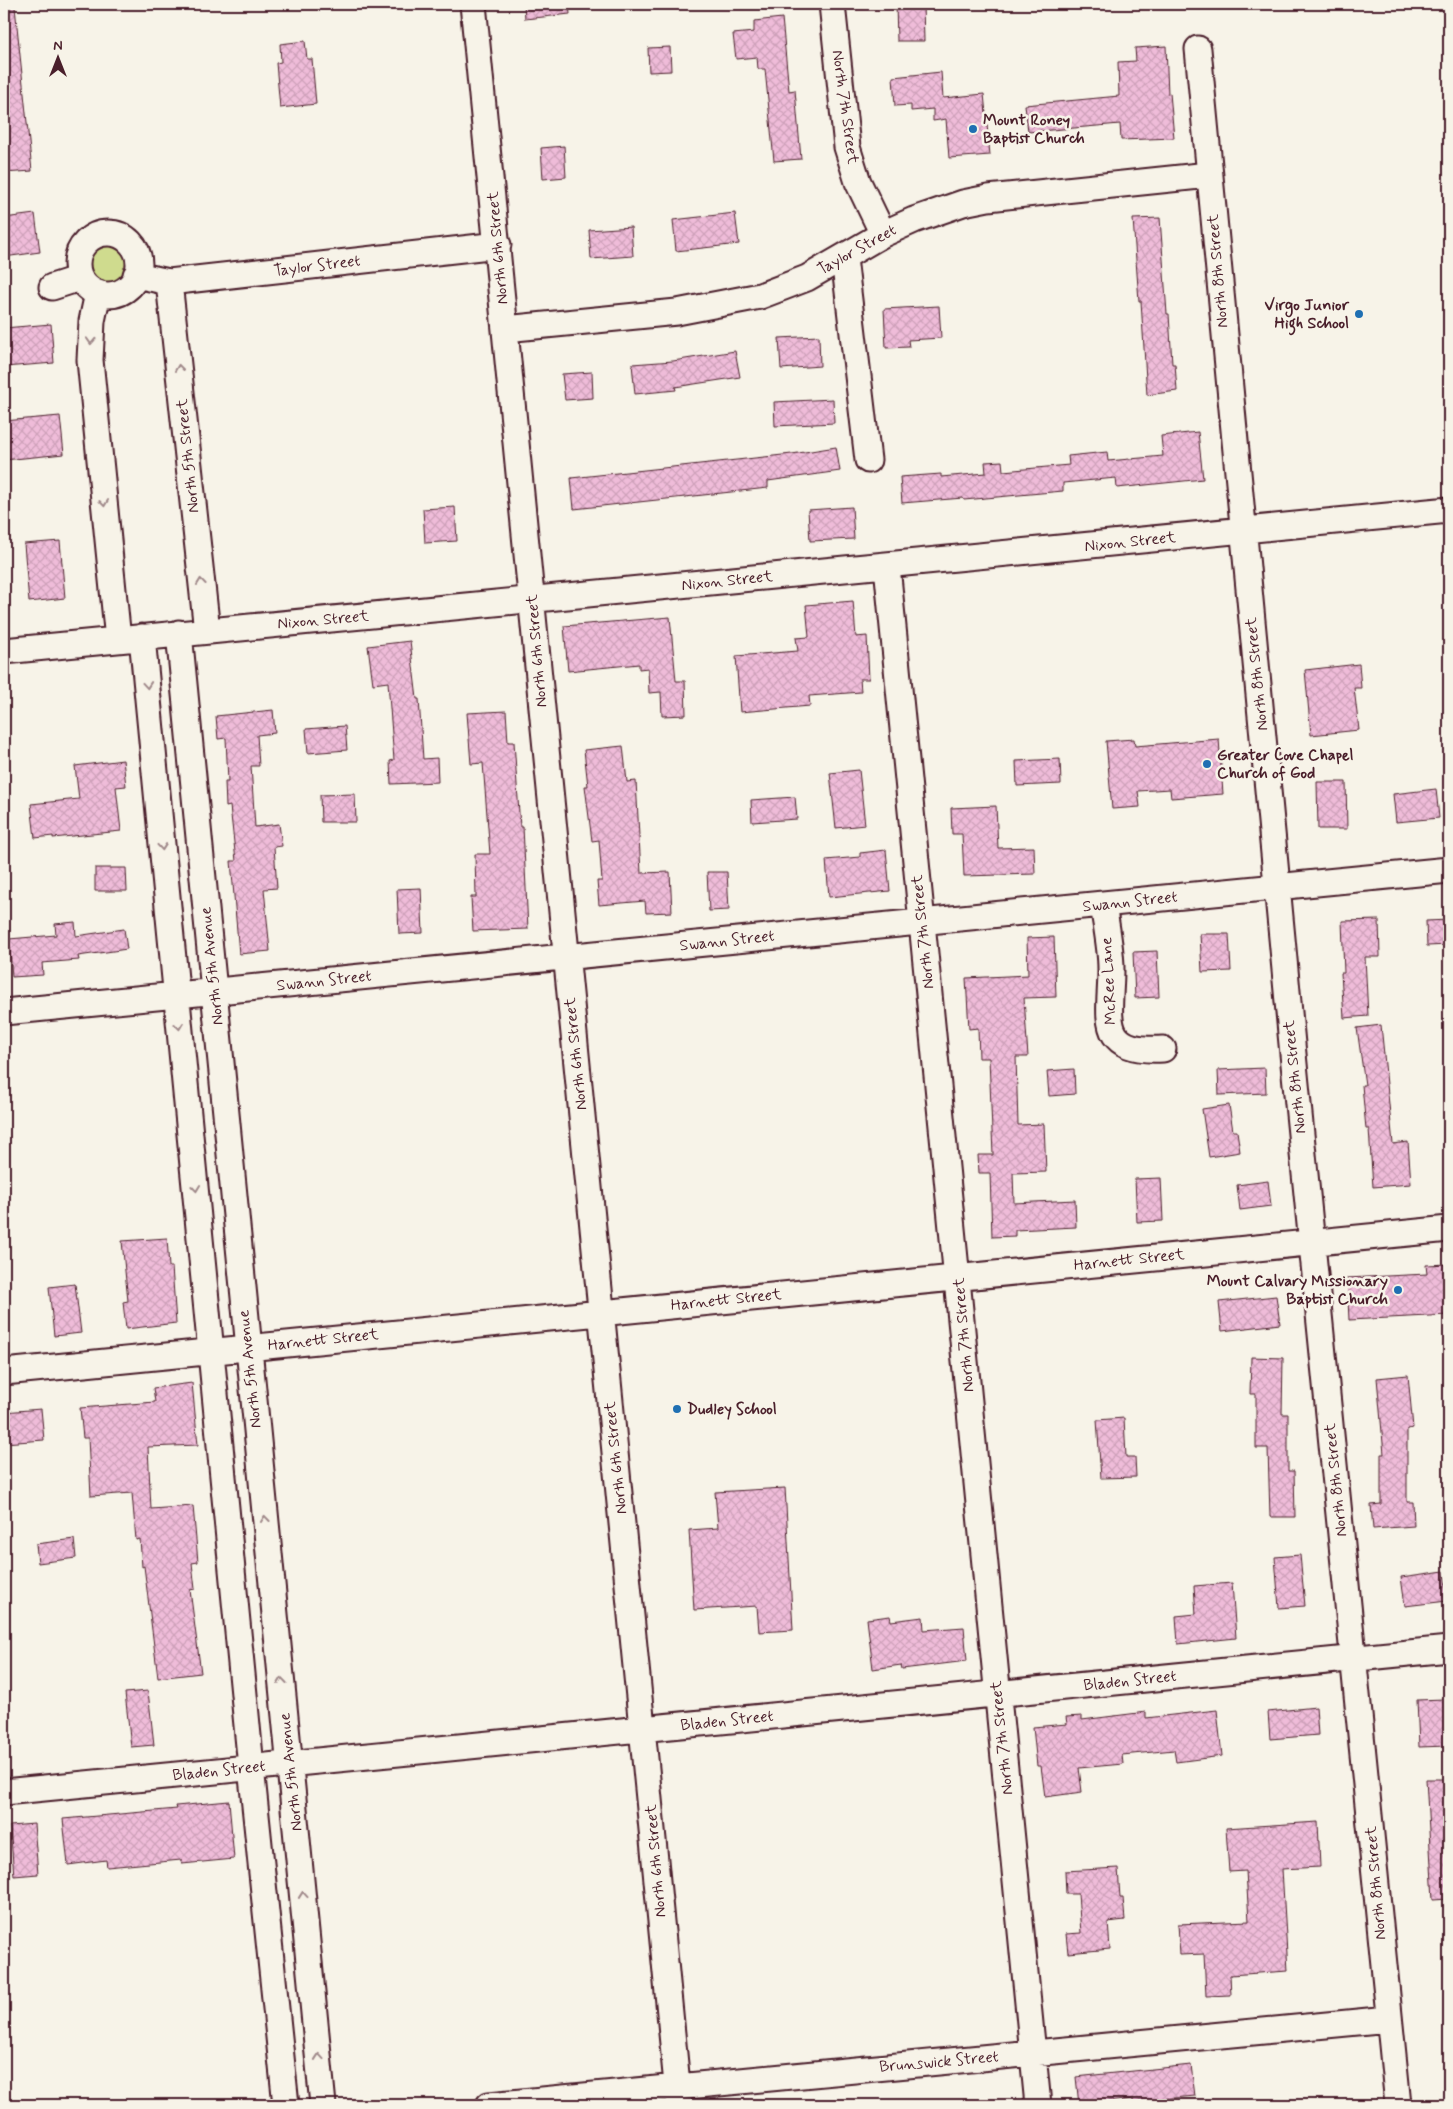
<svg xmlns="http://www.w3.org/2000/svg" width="1453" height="2109" viewBox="0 0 1453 2109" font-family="Mynerve,sans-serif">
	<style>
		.green { fill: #cfdb8e; stroke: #8c7d5c }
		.building { fill: url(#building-cross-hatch); stroke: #4a1f2b }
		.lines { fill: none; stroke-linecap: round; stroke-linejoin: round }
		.minor-casing { stroke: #4a1f2b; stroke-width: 29 }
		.minor { stroke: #f7f3e8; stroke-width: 25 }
		.oneway { stroke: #a0898a }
		.poi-dot { fill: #1f6fb2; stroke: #f7f3e8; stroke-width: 2 }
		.labels { text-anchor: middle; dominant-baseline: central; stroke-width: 5; stroke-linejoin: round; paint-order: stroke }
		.street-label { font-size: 16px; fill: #4a1f2b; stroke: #f7f3e8 }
		.poi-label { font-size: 16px; font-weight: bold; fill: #4a1f2b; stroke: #f7f3e8; text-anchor: start }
	</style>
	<defs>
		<pattern id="building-cross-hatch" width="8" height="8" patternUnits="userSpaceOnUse" patternTransform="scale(1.25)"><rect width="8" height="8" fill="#efbcd9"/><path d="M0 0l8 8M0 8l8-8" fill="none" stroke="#cea1ba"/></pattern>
	</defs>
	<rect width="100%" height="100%" fill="#f7f3e8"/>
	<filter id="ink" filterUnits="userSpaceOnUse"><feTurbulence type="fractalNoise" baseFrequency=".02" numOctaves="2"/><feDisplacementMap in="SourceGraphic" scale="10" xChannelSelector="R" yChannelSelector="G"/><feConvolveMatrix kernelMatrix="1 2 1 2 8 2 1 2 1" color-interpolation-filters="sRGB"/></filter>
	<g filter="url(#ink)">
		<path class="green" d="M87 263a21 21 0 1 1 42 0a21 21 0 1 1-42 0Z"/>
		<path class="building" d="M524 4H569L570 14 525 19Z
			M896 4H923L924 41H897Z
			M15 7 32 171 4 173V8Z
			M782 18 789 91 795 90 801 159 774 161 765 69H758L757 57 736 59 733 34 754 32V21Z
			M305 41 307 59H312L316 104 280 108 276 63 281 62 280 44Z
			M1166 46 1168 94 1170 93 1174 138 1121 140 1120 124 1028 132 1025 105 1119 96 1118 62 1136 61 1135 48Z
			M670 47 671 71 649 72 648 48Z
			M941 72 943 98 984 94 990 155 949 158 946 119 933 121V109L911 111V105L895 106 893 77Z
			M564 146 566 177 543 179 541 148Z
			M735 213 739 244 676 251 673 220Z
			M35 214 40 252 4 257V218Z
			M1160 218 1167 314H1169L1172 364H1175L1177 391 1147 395 1141 301H1139L1133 219Z
			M631 227 633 256 591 259 589 230Z
			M939 306 941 338 908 340 909 347 886 348 884 309Z
			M51 324 54 363 4 367V328Z
			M819 336 820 366 781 369 779 338Z
			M735 351 740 377 675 387 676 390 635 394 632 364 673 361Z
			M592 372 593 398 565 400 562 374Z
			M833 399 834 423 775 426 774 402Z
			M60 416 64 454 4 460V421Z
			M1198 432 1203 479 1117 488 1116 478 1063 483V491L964 500 963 498 902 503 900 477 941 474V477L986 473 985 462 1002 461 1003 471 1069 465 1068 456 1107 452 1108 461 1163 456 1161 436Z
			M836 447 840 471 768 481V488L574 509 571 478 792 454Z
			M455 507 457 541 425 543 423 509Z
			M852 507 854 539 810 541 808 510Z
			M60 541 65 598 29 602 24 544Z
			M853 601 856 637 867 636 869 679H860L861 692 809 696 810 706 740 712 736 656 798 651 796 638 809 637 806 605Z
			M670 617 676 681H685L686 715 662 716 661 692 649 693 648 668 639 669V664L568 671 564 626Z
			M410 641 417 699H419L423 759 437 758 438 782 391 784 390 761 394 760 388 682 373 684 368 646Z
			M1359 664 1361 688H1354L1359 730 1311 735 1305 670Z
			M273 710 275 733 257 735 259 766H251L255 827 279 824 282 846 274 847 277 888 264 889 270 951 239 954 231 861H236L230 806 226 807 225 782H228L226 738 218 739 216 716Z
			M506 711 508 742H514L520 827H523L528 929 473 931 471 897H476L475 854H490L483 763 471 764 467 713Z
			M345 726 347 750 308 753 306 729Z
			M1134 739 1135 746 1219 739 1223 794 1171 798 1170 789 1138 791 1140 807 1112 809 1106 741Z
			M623 746 627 782 636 781 641 873 670 872 672 912 646 913 645 901 599 905 597 881H602L599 840 592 841 585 786H588L584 750Z
			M1060 759 1061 784 1017 786 1016 761Z
			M123 760 126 786 116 787 121 831 53 838V836L35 838 31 804 79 799 75 766Z
			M859 770 865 825 836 828 830 773Z
			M1317 782H1346L1347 829H1318Z
			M1436 789 1439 818 1396 822 1393 794Z
			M355 794 356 822H321L320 795Z
			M795 797 797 819 752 822 751 800Z
			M996 806 998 848 1034 847 1035 874 964 876 962 834H952L951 808Z
			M886 850 890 891 829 897 826 860 860 857V853Z
			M95 868H126L127 891H95Z
			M707 872H727L729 910 709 911Z
			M421 888 423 933 399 934 397 889Z
			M1379 920 1380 957H1365L1368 1016 1344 1018 1341 973H1344L1342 921Z
			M1449 920V945L1427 946 1426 921Z
			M75 922 76 936 124 929 127 949 78 956 79 960 42 963 43 975 12 977 9 939 56 935 55 924Z
			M1200 934H1229L1231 971 1202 972Z
			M1054 937 1056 997 1024 998 1028 1057H1016L1018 1125 1044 1124 1046 1172 1013 1173 1014 1203 1075 1200 1076 1227 1015 1230V1236L992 1237 990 1173H979L978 1155H993L989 1058H979L978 1028 969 1029 966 978 1028 975 1027 938Z
			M1157 951 1159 997 1135 998 1133 952Z
			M1381 1025 1393 1144 1408 1142 1411 1184 1373 1187 1369 1129H1366L1362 1085H1365L1357 1028Z
			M1265 1068 1266 1093 1219 1095 1218 1070Z
			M1074 1069 1075 1094 1049 1096 1047 1071Z
			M1229 1105 1233 1131H1237L1240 1152 1209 1157 1202 1109Z
			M1161 1178 1163 1221 1137 1222 1135 1179Z
			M1268 1181 1271 1206 1240 1210 1237 1185Z
			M167 1238 169 1267H172L176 1323 126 1329 123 1302 128 1301 122 1241Z
			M1449 1264V1315L1349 1320 1347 1278 1427 1274 1426 1265Z
			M75 1284 81 1333 54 1336 49 1287Z
			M1276 1296 1280 1324 1222 1331 1219 1302Z
			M1251 1357 1283 1358 1282 1414H1288V1471H1294L1295 1517H1270L1268 1448H1256V1394H1250Z
			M1408 1375 1413 1428 1407 1429V1502H1413L1414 1526 1373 1529 1371 1505 1381 1504V1454H1384L1377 1378Z
			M192 1383 198 1445 148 1447 151 1509 193 1506 198 1562 192 1563 195 1589 190 1590 201 1673 158 1678 144 1566 142 1567 140 1539 136 1540 132 1493 91 1496 88 1438H83L80 1408 155 1402 153 1388Z
			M41 1409 44 1440 4 1443V1412Z
			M1124 1418 1126 1457H1135L1136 1477 1101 1478 1097 1420Z
			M785 1488 793 1630 759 1632 757 1606 694 1610 689 1530 718 1528 715 1492Z
			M74 1539 76 1558 38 1563 36 1544Z
			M1300 1555 1305 1606 1279 1608 1275 1557Z
			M1444 1571 1447 1601 1405 1606 1401 1577Z
			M1232 1583 1236 1638 1178 1644 1176 1616 1196 1614 1194 1586Z
			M890 1616 891 1621 923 1617 924 1630 964 1627 967 1661 902 1669 901 1665 873 1669 867 1619Z
			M148 1691 154 1745 131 1747 125 1693Z
			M1445 1699 1447 1746 1419 1747 1417 1700Z
			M1316 1707 1318 1735 1270 1739 1268 1712Z
			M1217 1710 1222 1756 1176 1762 1174 1750 1122 1755 1123 1764 1079 1768 1082 1792 1045 1797 1041 1766H1037L1033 1727 1067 1724 1066 1717 1082 1716V1720L1146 1712V1718Z
			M1426 1779H1449V1899L1433 1900Z
			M229 1801 234 1859 182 1864 181 1860 107 1867 106 1860 68 1865 63 1819 177 1809 176 1806Z
			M1318 1822 1320 1867 1282 1869 1288 1971 1230 1975 1231 1995 1206 1996 1204 1954 1180 1955 1178 1924 1249 1921 1246 1871 1229 1872 1226 1828Z
			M34 1824 38 1874 14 1876 10 1826Z
			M1118 1868 1120 1898H1123L1125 1920 1108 1922 1110 1949 1068 1953 1066 1934 1081 1933 1078 1894H1066L1065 1871Z
			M1191 2065 1195 2096 1133 2102V2099L1079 2105 1076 2077Z"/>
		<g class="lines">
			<defs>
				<path id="minor" d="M473 4 679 2105
					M832 4 847 147 858 182 883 234
					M1198 49 1292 1044 1398 2105
					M77 264a31 31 0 1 1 62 0a31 31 0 1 1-62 0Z
					M844 258 868 460
					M136 275 169 282 498 245
					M169 282 207 631
					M52 287 80 278
					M98 293 92 321 90 360 118 640
					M505 329 677 312 760 296 807 278 883 234 914 220 963 203 988 198 1209 175
					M887 566 1038 2105
					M179 633 323 2105
					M142 637 251 1767 286 2105
					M4 651 1449 510
					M1103 904C1106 926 1111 948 1111 969 1111 1016 1096 1053 1163 1049
					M4 1012 1449 870
					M4 1372 1449 1229
					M4 1792 1449 1649
					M489 2105 1389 2019"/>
			</defs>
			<use href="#minor" class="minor-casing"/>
			<use href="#minor" class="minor"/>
		</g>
		<defs><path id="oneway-chevron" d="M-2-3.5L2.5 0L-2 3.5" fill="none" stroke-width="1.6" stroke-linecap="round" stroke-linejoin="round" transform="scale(1.25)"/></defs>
		<g class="oneway">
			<use href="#oneway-chevron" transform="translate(91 341) rotate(93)"/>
			<use href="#oneway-chevron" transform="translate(179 368) rotate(-96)"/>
			<use href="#oneway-chevron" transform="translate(104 503) rotate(84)"/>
			<use href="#oneway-chevron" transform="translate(201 582) rotate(-96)"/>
			<use href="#oneway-chevron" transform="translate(147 685) rotate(85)"/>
			<use href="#oneway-chevron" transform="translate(162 847) rotate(85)"/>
			<use href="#oneway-chevron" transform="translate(179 1026) rotate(84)"/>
			<use href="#oneway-chevron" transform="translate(196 1188) rotate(84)"/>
			<use href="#oneway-chevron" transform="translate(265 1519) rotate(-96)"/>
			<use href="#oneway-chevron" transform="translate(282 1681) rotate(-96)"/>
			<use href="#oneway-chevron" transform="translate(303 1895) rotate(-95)"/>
			<use href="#oneway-chevron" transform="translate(319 2057) rotate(-95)"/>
		</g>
	</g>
	<g class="poi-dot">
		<circle cx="973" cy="129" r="5"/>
		<circle cx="1359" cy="314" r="5"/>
		<circle cx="1207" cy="764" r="5"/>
		<circle cx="1398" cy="1290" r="5"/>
		<circle cx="677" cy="1409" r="5"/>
	</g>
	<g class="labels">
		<g class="street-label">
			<text transform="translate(845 107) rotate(82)">North 7th Street</text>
			<text transform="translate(498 248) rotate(-95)">North 6th Street</text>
			<text transform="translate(857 250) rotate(-29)">Taylor Street</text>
			<text transform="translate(317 266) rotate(-7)">Taylor Street</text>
			<text transform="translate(1218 271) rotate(-95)">North 8th Street</text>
			<text transform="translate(188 456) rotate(-96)">North 5th Street</text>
			<text transform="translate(1130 542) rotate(-6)">Nixon Street</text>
			<text transform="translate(727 581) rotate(-6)">Nixon Street</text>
			<text transform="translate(323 620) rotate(-5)">Nixon Street</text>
			<text transform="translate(537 651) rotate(-95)">North 6th Street</text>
			<text transform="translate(1257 674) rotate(-96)">North 8th Street</text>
			<text transform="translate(1130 902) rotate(-6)">Swann Street</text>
			<text transform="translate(923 932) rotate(-96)">North 7th Street</text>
			<text transform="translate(727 941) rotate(-6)">Swann Street</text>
			<text transform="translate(212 966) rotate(-96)">North 5th Avenue</text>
			<text transform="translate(324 981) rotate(-6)">Swann Street</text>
			<text transform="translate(1109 981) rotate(-93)">McRee Lane</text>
			<text transform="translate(576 1054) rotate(-96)">North 6th Street</text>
			<text transform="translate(1295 1077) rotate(-96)">North 8th Street</text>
			<text transform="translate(1129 1260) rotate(-6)">Harnett Street</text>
			<text transform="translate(726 1300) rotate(-6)">Harnett Street</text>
			<text transform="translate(964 1335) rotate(-95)">North 7th Street</text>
			<text transform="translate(323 1340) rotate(-6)">Harnett Street</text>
			<text transform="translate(250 1369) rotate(-96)">North 5th Avenue</text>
			<text transform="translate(616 1458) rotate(-96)">North 6th Street</text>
			<text transform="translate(1336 1480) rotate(-96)">North 8th Street</text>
			<text transform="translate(1130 1681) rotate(-6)">Bladen Street</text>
			<text transform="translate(727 1721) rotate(-6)">Bladen Street</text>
			<text transform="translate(1002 1738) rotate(-96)">North 7th Street</text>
			<text transform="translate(219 1771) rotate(-6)">Bladen Street</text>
			<text transform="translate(291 1772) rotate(-96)">North 5th Avenue</text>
			<text transform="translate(656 1861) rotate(-95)">North 6th Street</text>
			<text transform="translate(1376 1883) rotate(-95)">North 8th Street</text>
			<text transform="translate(939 2062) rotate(-5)">Brunswick Street</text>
		</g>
		<g class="poi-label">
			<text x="983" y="120">Mount Roney<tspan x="983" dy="18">Baptist Church</tspan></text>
			<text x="1349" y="305" text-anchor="end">Virgo Junior<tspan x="1349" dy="18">High School</tspan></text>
			<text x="1217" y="755">Greater Cove Chapel<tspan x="1217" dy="18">Church of God</tspan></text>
			<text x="1388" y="1281" text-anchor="end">Mount Calvary Missionary<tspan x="1388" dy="18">Baptist Church</tspan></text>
			<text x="687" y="1409">Dudley School</text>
		</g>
	</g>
	<rect width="1453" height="2109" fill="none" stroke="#f7f3e8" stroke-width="20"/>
	<rect x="10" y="10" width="1433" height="2089" fill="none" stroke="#4a1f2b" stroke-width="2" filter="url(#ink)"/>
	<g transform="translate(58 58)" stroke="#f7f3e8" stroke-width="4" paint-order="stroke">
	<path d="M0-4L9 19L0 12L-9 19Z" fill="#4a1f2b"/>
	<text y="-8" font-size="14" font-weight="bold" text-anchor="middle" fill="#4a1f2b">N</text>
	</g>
</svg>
